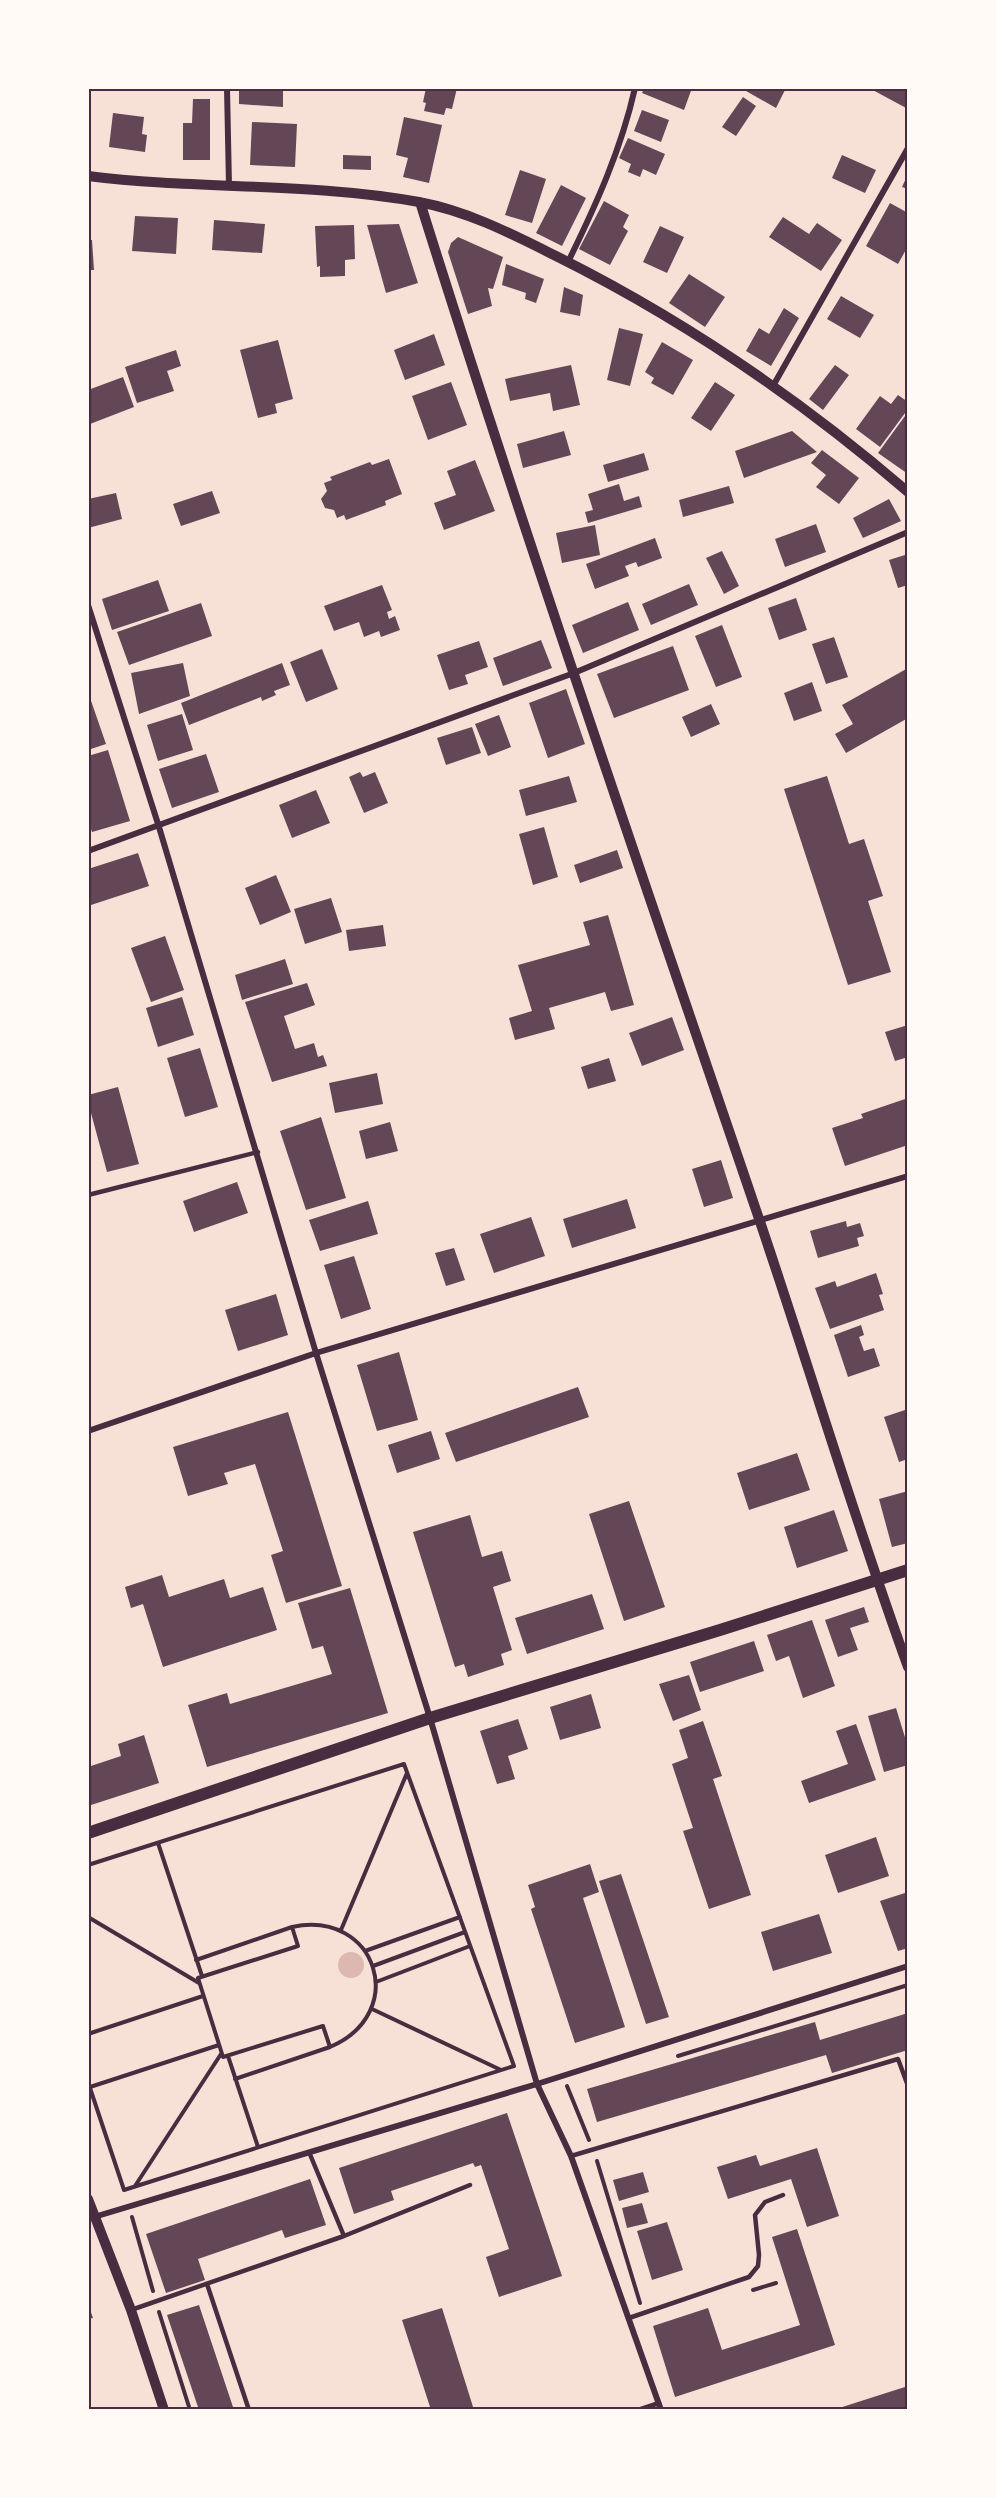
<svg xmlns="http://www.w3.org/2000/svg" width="996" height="2498" viewBox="0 0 996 2498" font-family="Manrope,sans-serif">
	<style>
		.water { fill: #dcb8b0 }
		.building { fill: #644757 }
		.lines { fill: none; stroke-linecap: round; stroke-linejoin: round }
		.path { stroke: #4a2c40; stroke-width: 4 }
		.service { stroke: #4a2c40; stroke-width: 4.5 }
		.minor { stroke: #4a2c40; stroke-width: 6 }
		.tertiary { stroke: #4a2c40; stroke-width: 10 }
		.secondary { stroke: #4a2c40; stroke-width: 12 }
		.neatline { fill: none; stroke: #4a2c40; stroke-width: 2 }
	</style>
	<rect width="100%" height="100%" fill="#f7e1d7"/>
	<path class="water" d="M338 1965a13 13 0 1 1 26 0a13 13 0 1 1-26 0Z"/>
	<path class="building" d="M239 88H283V107L239 104Z
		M426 88H457L452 109 446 108 444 115 424 111 426 103 423 102Z
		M644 88H692L684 110 642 93Z
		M747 88H786L776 108 746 91Z
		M869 88H908V109Z
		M743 97 756 106 736 136 722 127Z
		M193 99H210V160H183V123H192Z
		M642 110 669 120 661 142 634 131Z
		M113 113 144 117 142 134 147 135 145 152 109 147Z
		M404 117 442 125 429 183 403 177 408 158 396 155Z
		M252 122 297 124 295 167 250 165Z
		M628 138 665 154 656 175 643 169 640 177 628 172 631 164 619 158Z
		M343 155 371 156V170L343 169Z
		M842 155 876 170 865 193 832 178Z
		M520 170 546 179 532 223 505 215Z
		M908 174V189L902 187Z
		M561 185 586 198 562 246 536 233Z
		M604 201 629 215 623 227 628 231 610 265 579 249Z
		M890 203 908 213V246L898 264 866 246Z
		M135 216 178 218 176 254 132 251Z
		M783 217 809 234 817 223 842 240 821 271 769 237Z
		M214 220 265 224 262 253 212 250Z
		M399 224 418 283 386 293 367 225Z
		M354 225 355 259 345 260V276L320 277V266L317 267 315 226Z
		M660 226 684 237 667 273 643 262Z
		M458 237 503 257 493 289 488 288 492 306 468 314 448 252 451 243Z
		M88 240H92L94 270H88Z
		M506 264 544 279 536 303 525 299 526 293 502 285Z
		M689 274 725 297 705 327 669 303Z
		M564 287 583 295 580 316 560 312Z
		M841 296 874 315 860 338 827 319Z
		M784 308 799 318 771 366 746 351 759 328 769 334Z
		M619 328 643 334 630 386 607 380Z
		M434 334 445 365 405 380 394 350Z
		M278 340 293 399 275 404 277 413 258 418 240 350Z
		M662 342 693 360 673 395 651 383 654 378 645 372Z
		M176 350 181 366 167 371 174 391 137 403 125 367Z
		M571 365 580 405 553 411 550 393 510 401 505 379Z
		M835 365 849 375 823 410 809 399Z
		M123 377 134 407 90 424 88 390Z
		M451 382 467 425 428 440 412 396Z
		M715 382 735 395 711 431 691 418Z
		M898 395 908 402V409L880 447 856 429 880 396 891 404Z
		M905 416 908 418V474L878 453Z
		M564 431 571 455 523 468 517 444Z
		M792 431 817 452 744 478 735 451Z
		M822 450 859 478 839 504 816 487 826 475 811 463Z
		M644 453 649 470 608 482 603 465Z
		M389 459 402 494 385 501 386 505 346 520 344 515 337 518 334 510 325 508 321 499 327 491 324 483 332 480 330 477 370 462 372 465Z
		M475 460 495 511 444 530 434 503 456 495 447 471Z
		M619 484 624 501 639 496 642 507 588 523 585 512 593 510 588 494Z
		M729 486 734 503 683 517 679 500Z
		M212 491 220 513 181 526 173 504Z
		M116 493 122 519 88 528V499Z
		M889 499 901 521 863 538 853 518Z
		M816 524 826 552 785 567 775 539Z
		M595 525 600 555 562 563 556 533Z
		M655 538 662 558 638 567 636 562 625 566 629 576 595 589 586 564Z
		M722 551 739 586 724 594 706 558Z
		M908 554V585L898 588 889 560Z
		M158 580 169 611 112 630 102 599Z
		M689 584 698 605 651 625 642 604Z
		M382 585 392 610 387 612 389 619 395 616 400 630 381 637 379 631 364 637 359 622 334 631 324 606Z
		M796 598 807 630 779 640 768 608Z
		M628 602 639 630 583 653 572 625Z
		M201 603 212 636 129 665 117 632Z
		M722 625 742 677 716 687 695 636Z
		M834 637 848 677 826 684 812 644Z
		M541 640 552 668 503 686 493 658Z
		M479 641 488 667 465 675 468 684 449 690 437 655Z
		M673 646 689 690 614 718 597 674Z
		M322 649 338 689 306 702 290 662Z
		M183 663 190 696 139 714 131 673Z
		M282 663 290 685 274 691 276 695 262 701 261 697 189 725 181 703Z
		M908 668V718L846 753 835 734 853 724 842 705Z
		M812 682 822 711 794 721 784 693Z
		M566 689 585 744 548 758 529 703Z
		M88 692 106 744 88 750Z
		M711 704 720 724 691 737 682 717Z
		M182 714 193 750 158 761 147 725Z
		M499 715 511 747 488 756 475 724Z
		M472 727 481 753 446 765 437 738Z
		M108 750 130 821 92 832 88 821V756Z
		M206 754 219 792 172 808 159 769Z
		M360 772 363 777 375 772 388 803 364 813 349 777Z
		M569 776 577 802 526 816 519 790Z
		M827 776 849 844 864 839 883 896 868 901 891 972 848 985 784 789Z
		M316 790 330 823 292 838 279 805Z
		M544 827 558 877 533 885 519 834Z
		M617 850 623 868 580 883 574 865Z
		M138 853 149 886 88 906V869Z
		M276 875 291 912 260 925 245 888Z
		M331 898 342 932 305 944 294 909Z
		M608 915 634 1005 611 1011 605 992 549 1008 555 1029 515 1040 509 1018 532 1011 518 965 590 945 583 922Z
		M383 925 386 946 349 951 346 930Z
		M165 936 184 990 151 1002 131 948Z
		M285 959 293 984 242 1000 235 975Z
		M307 983 315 1005 284 1016 295 1049 314 1043 318 1057 323 1055 327 1066 272 1082 245 1002Z
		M182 997 194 1035 158 1047 146 1008Z
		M672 1017 684 1050 642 1066 629 1033Z
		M908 1025V1057L895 1061 885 1032Z
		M200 1048 218 1107 185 1117 167 1058Z
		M609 1058 616 1081 588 1089 581 1067Z
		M377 1073 383 1104 335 1113 329 1083Z
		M118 1087 139 1164 107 1172 88 1102V1095Z
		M908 1098V1145L845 1166 832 1128 863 1118 861 1114Z
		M321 1117 346 1198 306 1210 280 1131Z
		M390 1122 398 1151 366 1159 359 1131Z
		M721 1160 733 1198 704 1207 692 1169Z
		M237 1182 248 1213 194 1232 183 1201Z
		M627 1199 636 1228 572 1248 563 1219Z
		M368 1201 378 1234 320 1251 309 1220Z
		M531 1217 545 1256 494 1273 480 1234Z
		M846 1221 847 1227 860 1223 864 1236 857 1238 859 1246 818 1258 810 1231Z
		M454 1248 465 1280 446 1286 435 1253Z
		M354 1256 371 1309 341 1319 324 1265Z
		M876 1273 883 1294 879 1295 884 1310 830 1329 815 1288 835 1281 837 1287Z
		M276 1294 288 1335 238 1351 225 1310Z
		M861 1325 864 1335 859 1337 864 1351 874 1348 880 1366 848 1377 834 1335Z
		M399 1352 418 1420 377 1431 357 1365Z
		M578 1387 589 1417 456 1462 445 1433Z
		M908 1409V1459L899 1462 884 1417Z
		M288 1412 342 1586 286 1603 271 1555 283 1551 255 1464 224 1473 228 1484 188 1496 173 1447Z
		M431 1431 440 1459 397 1473 388 1445Z
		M797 1453 810 1490 749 1510 737 1473Z
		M908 1491V1543L892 1547 879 1499Z
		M629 1501 665 1607 624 1621 589 1514Z
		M834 1510 848 1551 797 1568 784 1527Z
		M470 1515 482 1557 502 1551 511 1581 493 1587 512 1650 501 1654 504 1665 468 1677 464 1664 455 1667 413 1532Z
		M162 1575 169 1597 224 1579 230 1598 263 1587 277 1630 163 1667 143 1604 131 1608 125 1587Z
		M350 1588 388 1713 207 1767 188 1705 227 1693 230 1704 332 1674 323 1646 312 1649 298 1603Z
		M592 1594 604 1629 527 1654 515 1618Z
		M864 1607 869 1622 850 1628 858 1650 838 1657 825 1620Z
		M812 1620 835 1686 803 1698 789 1656 776 1661 767 1635Z
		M754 1641 764 1671 700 1692 690 1662Z
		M689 1675 701 1710 673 1721 659 1684Z
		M591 1694 601 1728 560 1740 550 1707Z
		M896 1708 908 1747V1765L884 1772 868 1716Z
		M518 1719 528 1749 508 1756 515 1779 497 1784 480 1731Z
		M703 1721 722 1776 713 1779 751 1895 709 1909 683 1831 693 1828 672 1764 688 1758 679 1730Z
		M856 1724 876 1780 809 1803 801 1781 848 1764 836 1731Z
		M144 1735 159 1783 88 1806V1767L121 1756 118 1744Z
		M876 1837 889 1876 838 1893 825 1855Z
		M590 1864 599 1892 583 1898 625 2027 575 2043 531 1909 535 1907 528 1885Z
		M621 1874 669 2017 646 2024 599 1881Z
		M908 1892V1948L898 1951 880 1901Z
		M819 1914 832 1953 773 1971 761 1932Z
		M908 2013V2050L832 2073 826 2055 597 2122 587 2089 815 2022 820 2040Z
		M507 2113 562 2276 499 2297 486 2257 509 2249 481 2165 475 2167 473 2163 391 2191 394 2200 354 2214 339 2168Z
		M817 2148 839 2216 807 2227 791 2179 728 2199 717 2167 756 2155 760 2166Z
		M643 2172 649 2192 619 2201 613 2180Z
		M310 2179 326 2225 285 2238 282 2230 198 2259 205 2280 166 2293 146 2234Z
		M642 2203 648 2223 627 2228 622 2208Z
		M667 2222 683 2270 652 2280 637 2231Z
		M797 2229 835 2345 675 2397 653 2326 708 2308 722 2350 800 2325 772 2237Z
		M88 2304 93 2318 88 2319Z
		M199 2305 234 2410H199L167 2315Z
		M442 2308 474 2410H431L402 2320Z
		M908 2386V2410H836V2409Z"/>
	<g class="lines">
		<path class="path" d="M158 1843 202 1976
			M88 1865 404 1764 514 2066 124 2190
			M88 1917 199 1983
			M341 1930 407 1773
			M365 1951 460 1917
			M196 1960 292 1927
			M373 1966 465 1932
			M376 1982 470 1946
			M372 2009 501 2070
			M88 2034 203 1996
			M228 2056 258 2147
			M678 2056 908 1985
			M235 2079 330 2047C410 2013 377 1909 292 1927L298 1946 198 1978 223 2057 323 2026 330 2047
			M88 2082 124 2190
			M567 2086 589 2140
			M90 2087 219 2045
			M597 2161 640 2303
			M135 2186 221 2054
			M132 2217 153 2291
			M753 2290 776 2283
			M159 2312 190 2410"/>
		<path class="service" d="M88 1195 258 1152
			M309 2152 344 2236
			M571 2156 898 2059 908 2086
			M207 2284 249 2410
			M131 2310 344 2236 470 2185
			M629 2318 749 2277 758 2266 759 2255 755 2215 765 2202 783 2195
			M638 2410 659 2403"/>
		<path class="minor" d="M227 88 229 186
			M568 262C596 205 621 150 635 88
			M773 386 908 148
			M88 605 159 827 316 1353 430 1718 537 2084 571 2156 661 2410
			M88 851 574 673 908 532
			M88 1431 316 1353 908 1176
			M94 2217 537 2084 908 1966"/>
		<path class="tertiary" d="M88 176C198 190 310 182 419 202 467 211 510 233 554 255 681 318 800 399 908 492
			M420 202C526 540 642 875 756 1210 808 1362 853 1516 908 1667
			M88 2199 131 2310 164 2410"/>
		<path class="secondary" d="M88 1833 430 1718 720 1630 908 1570"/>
	</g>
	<rect width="996" height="2498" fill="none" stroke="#fffaf5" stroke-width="180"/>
	<rect x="90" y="90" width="816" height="2318" class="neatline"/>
</svg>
